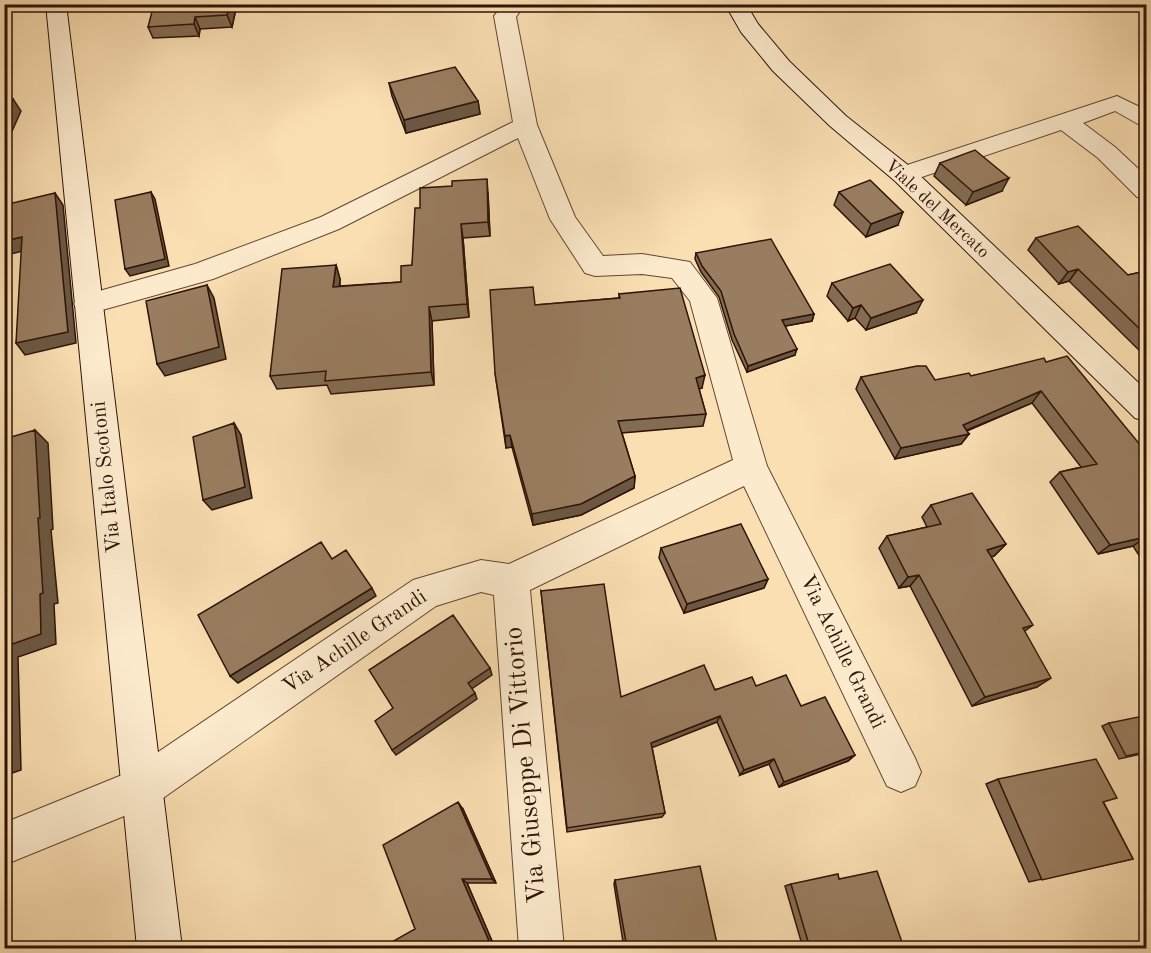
<svg xmlns="http://www.w3.org/2000/svg" width="1151" height="953" viewBox="0 0 1151 953" font-family="'Old Standard TT',serif">
	<style>
		.lines { fill: none; stroke-linecap: round; stroke-linejoin: round }
		.street-casing { stroke: #624632; stroke-width: 2 }
		.secondary-casing { stroke: #2f1307; stroke-width: 2 }
		.street { fill: #fceacd; fill-rule: evenodd }
		.secondary { fill: #fceacd; fill-rule: evenodd }
		.wall { fill: #846c53; stroke: #2f1307; stroke-width: 1.5 }
		.shaded-wall { fill: #6b5843; stroke: #2f1307; stroke-width: 1.5 }
		.building { fill: #997d60; stroke: #2f1307; stroke-width: 1.5 }
		.labels { text-anchor: middle; dominant-baseline: central; stroke-width: 5; stroke-linejoin: round; paint-order: stroke }
		.far-street-label { font-size: 18px; fill: #2f1307; stroke: #fceacd }
		.street-label { font-size: 21px; fill: #2f1307; stroke: #fceacd }
		.near-street-label { font-size: 26px; fill: #2f1307; stroke: #fceacd }
	</style>
	<rect width="100%" height="100%" fill="#fadfb2"/>
	<filter id="stains"><feTurbulence type="fractalNoise" baseFrequency=".00333" numOctaves="4"/><feColorMatrix values="0 0 0 0 .2 0 0 0 0 .09 0 0 0 0 .02 0 0 0 .5 -.17"/></filter>
	<radialGradient id="worn" r=".72"><stop offset=".6" stop-color="#630" stop-opacity="0"/><stop offset="1" stop-color="#630" stop-opacity=".3"/></radialGradient>
	<g class="lines">
		<defs>
			<path id="street" d="M504 4H525L516 17 537 125 575 217 603 256 642 254 690 262 717 298 767 466 915 758 921 772 915 786 901 792 887 786 744 486 530 590 564 948H519L494 595 481 592 436 606 156 803 4 865V823L127 773 413 580 481 560 509 564 733 460 690 301 672 278 642 274 595 276 585 273 550 219 518 138 339 229 213 279 88 314 78 311 74 304 78 297 195 264 321 217 513 122 494 16Z
				M1117 96 1146 110V126L1138 124 1115 111 1083 123 1115 147 1146 176V199L1137 197 1098 158 1061 130 904 183 895 181 891 175 895 169Z"/>
			<path id="secondary" d="M46 4H66L182 948H137Z
				M725 4H746L758 24 789 61 846 116 913 169 1146 390V421L1135 418 895 181 830 126 773 71 741 32Z"/>
		</defs>
		<use href="#street" class="street-casing"/>
		<use href="#secondary" class="secondary-casing"/>
		<use href="#street" class="street"/>
		<use href="#secondary" class="secondary"/>
	</g>
	<path class="wall" d="M237 4 232 27 200 29 199 36 153 38 148 27Z
		M389 83 478 101 480 114 406 133 392 96Z
		M940 163 1002 191 966 205 934 176Z
		M452 186 488 193 490 236 463 238 469 317 432 321 434 385 331 394 327 385 277 389 270 376 336 265 340 279V286L401 282 412 265 420 208Z
		M839 192 898 225 866 237 834 205Z
		M1036 238 1128 275 1146 271V357L1069 281 1059 284 1028 250Z
		M696 253 814 314 812 321 785 326 795 355 747 372 732 340 719 297 701 272 695 259Z
		M832 283 916 313 866 330 855 318 848 321 827 296Z
		M619 294 702 388 699 389 706 414 703 426 622 433 635 476 634 488 581 515 533 525 512 447 506 448 495 373 535 305 619 298Z
		M1046 362 1146 452V566L1133 546 1098 554 1050 482 1060 472 1081 467 1032 403 967 431 969 434 961 444 895 459 856 389 861 377 935 380 971 376Z
		M931 505 1006 544 994 556 991 557 1024 631 1037 687 972 706 910 586 899 588 879 548 887 536 927 527 922 517Z
		M661 548 768 579 764 588 684 613 659 558Z
		M541 591 621 697 756 686 801 706 855 755 848 761 779 787 769 764 740 775 717 722 652 747 665 813 662 817 567 832Z
		M1146 611V627L1140 615Z
		M1146 722V753L1119 759 1102 726 1109 723Z
		M998 779 1104 803 1133 859 1029 882 986 784Z
		M463 809 496 883H467L495 948H392L415 929Z
		M839 879 904 948H803L785 886 791 884Z
		M615 880 718 948H624L614 884Z"/>
	<path class="shaded-wall" d="M230 4H237L232 27 227 15Z
		M195 17 200 29 199 36 194 24Z
		M13 99 21 111 5 147 4 119Z
		M478 101 480 114 406 133 404 120Z
		M1009 178 1002 191 966 205 973 192Z
		M487 179 488 193 490 236 488 222Z
		M151 192 155 199 169 266 130 276 125 269Z
		M55 193 63 205 76 343 25 355 16 343Z
		M903 212 898 225 866 237 871 224Z
		M461 224 463 238 469 317 467 304Z
		M22 237 31 249 11 254 8 250 4 251V241Z
		M336 265 340 279 338 301 333 287Z
		M1078 269 1069 281 1059 284 1068 272Z
		M207 285 214 298 226 359 165 376 157 364Z
		M923 300 916 313 866 330 871 318Z
		M861 305 855 318 848 321 853 308Z
		M429 307 432 321 434 385 431 372Z
		M814 314 812 321 780 327 782 320Z
		M797 349 795 355 747 372 748 366Z
		M705 375 702 388 693 391 696 378Z
		M1041 391 1032 403 955 435 963 425Z
		M234 423 241 435 252 498 212 510 203 500Z
		M35 430 48 443 53 529 51 530 58 603 54 604 56 644 18 657 21 770 4 776V647L40 594Z
		M969 434 961 444 895 459 901 448Z
		M510 435 512 447 506 448 505 436Z
		M635 476 634 488 581 515 533 525 532 514Z
		M1146 537 1133 546 1098 554 1110 545Z
		M1006 544 994 556 976 561 987 550Z
		M919 575 910 586 899 588 908 577Z
		M768 579 764 588 684 613 687 604Z
		M372 588 376 596 238 683 230 676Z
		M1033 625 1020 635 1023 628Z
		M490 668 492 675 470 690 468 683Z
		M1051 678 1037 687 972 706 985 697Z
		M475 693 477 699 396 755 392 750Z
		M720 716 717 722 649 749 651 743Z
		M855 755 848 761 779 787 784 782Z
		M774 759 769 764 740 775 744 770Z
		M458 802 463 809 496 883 492 879Z
		M462 879 467 883 495 948H492Z"/>
	<path class="building" d="M154 4H230L227 15 195 17 194 24 148 27Z
		M455 67 478 101 404 120 389 83Z
		M13 99 4 119V100Z
		M975 150 1009 178 973 192 940 163Z
		M487 179 488 222 461 224 467 304 429 307 431 372 325 381 326 371 270 376 282 269 336 265 333 287 401 282V266L412 265 415 208H420V188L452 186V181Z
		M870 180 903 212 871 224 839 192Z
		M151 192 165 259 125 269 115 200Z
		M55 193 68 332 16 343 22 237 4 241V205Z
		M1078 226 1128 275 1146 271V335L1078 269 1068 272 1036 238Z
		M771 239 814 314 782 320 797 349 748 366 734 334 721 291 702 266 696 253Z
		M890 264 923 300 871 318 861 305 853 308 832 283Z
		M207 285 219 347 157 364 146 301Z
		M533 287 535 305 620 298 619 294 680 288 705 375 696 378 706 414 618 421 635 476 581 504 532 514 510 435 505 436 495 373 490 290Z
		M1067 356 1146 452V538V537L1110 545 1060 472 1097 464 1041 391 963 425 969 434 901 448 861 377 917 366H926L935 380 969 373 971 376 1044 358 1046 362Z
		M234 423 245 487 203 500 193 437Z
		M35 430 40 518H38L43 593 40 594 41 634 4 647V439Z
		M972 493 1006 544 987 550 1033 625 1023 628 1051 678 985 697 919 575 908 577 887 536 941 524 931 505Z
		M741 524 768 579 687 604 661 548Z
		M321 542 332 559 346 550 372 588 230 676 198 615Z
		M604 584 621 697 704 665 715 690 752 677 756 686 786 675 801 706 825 697 855 755 784 782 774 759 744 770 720 716 651 743 665 813 567 828 541 591Z
		M453 615 490 668 468 683 475 693 392 750 375 721 393 708 369 670Z
		M1143 716 1146 722V752L1126 756 1109 723Z
		M1096 759 1117 798 1103 802 1133 859 1042 880 998 779Z
		M458 802 492 879H462L492 948H392L390 943 415 929 383 845Z
		M700 866 718 948H627L615 880Z
		M877 871 904 948H810L791 884 838 874 839 879Z"/>
	<g class="labels">
		<g class="far-street-label">
			<text transform="translate(937 209) rotate(43)">Viale del Mercato</text>
		</g>
		<g class="street-label">
			<text transform="translate(107 477) rotate(-96)">Via Italo Scotoni</text>
			<text transform="translate(355 642) rotate(-34)">Via Achille Grandi</text>
			<text transform="translate(842 652) rotate(64)">Via Achille Grandi</text>
		</g>
		<g class="near-street-label">
			<text transform="translate(526 765) rotate(-95)">Via Giuseppe Di Vittorio</text>
		</g>
	</g>
	<rect width="1151" height="953" fill="none" stroke="#fadfb2" stroke-width="24"/>
	<rect x="6" y="6" width="1139" height="941" fill="none" stroke="#2f1307" stroke-width="3"/>
	<rect x="12" y="12" width="1127" height="929" fill="none" stroke="#2f1307" stroke-width="1.5"/>
	<rect width="100%" height="100%" filter="url(#stains)"/>
	<rect width="100%" height="100%" fill="url(#worn)"/>
</svg>
